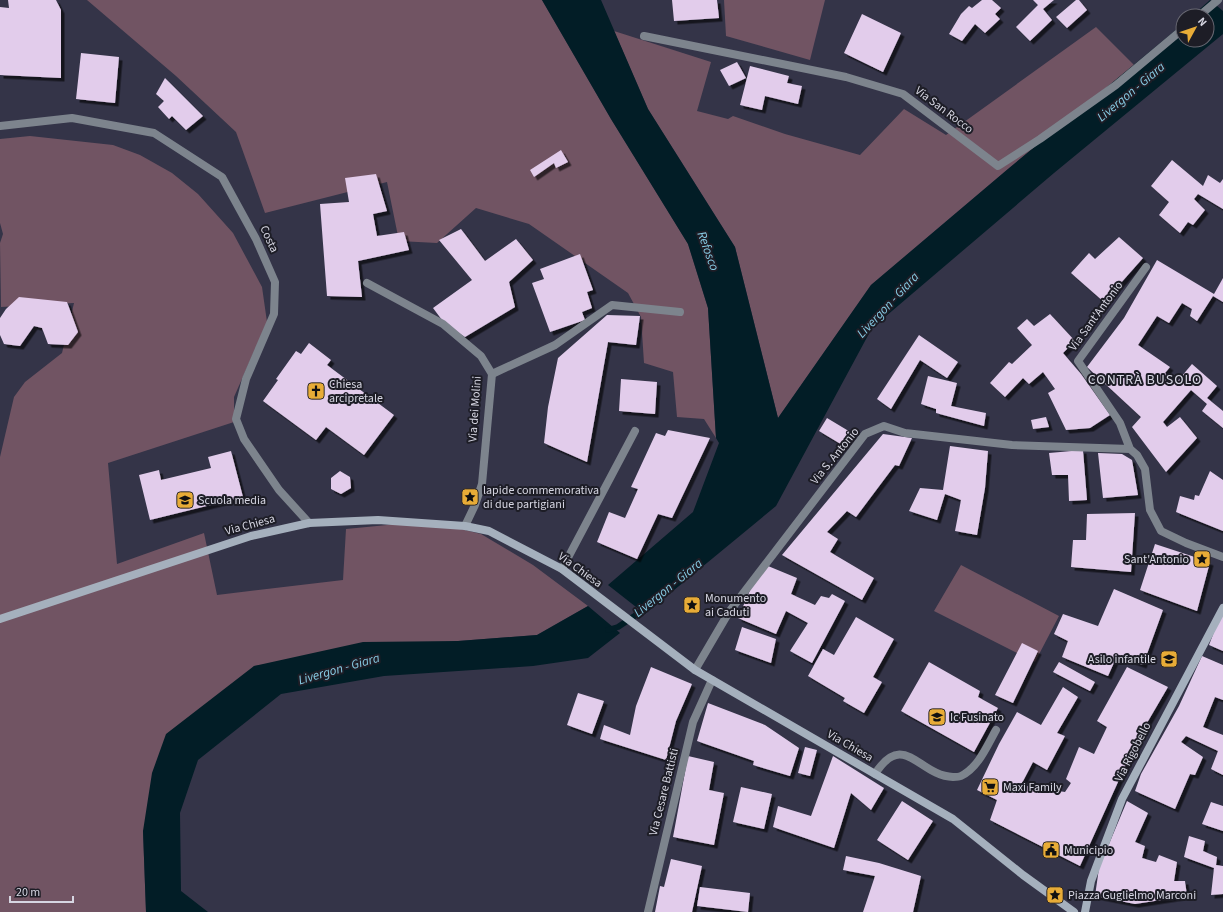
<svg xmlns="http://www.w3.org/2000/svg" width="1223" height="912" viewBox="0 0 1223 912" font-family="'Source Sans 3',sans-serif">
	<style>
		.green { fill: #715463 }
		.water { fill: #021d26 }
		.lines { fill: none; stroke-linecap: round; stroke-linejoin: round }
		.stream { stroke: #021d26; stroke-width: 6 }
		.building { fill: #e2cceb; filter: url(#shadow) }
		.lane { stroke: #7d848d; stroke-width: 8 }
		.street { stroke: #7d848d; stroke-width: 8 }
		.secondary { stroke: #a5b0bd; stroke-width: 8 }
		.labels { text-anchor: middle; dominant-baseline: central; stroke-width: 4; stroke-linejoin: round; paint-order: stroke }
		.street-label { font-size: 12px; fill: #d6d6e2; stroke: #1d1d26 }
		.poi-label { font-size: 12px; fill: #d6d6e2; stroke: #1d1d26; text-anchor: start }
		.water-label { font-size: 13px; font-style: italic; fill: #87cbe4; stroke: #1d1d26 }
		.quarter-label { font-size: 14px; letter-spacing: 1px; fill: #d6d6e2; stroke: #1d1d26 }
	</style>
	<defs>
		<filter id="shadow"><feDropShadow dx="3.5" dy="3.5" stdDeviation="0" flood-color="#0009"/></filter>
	</defs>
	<rect width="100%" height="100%" fill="#343448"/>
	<path class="green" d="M87 0H542L611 119 688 244 708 308 716 438 704 419 677 417 673 372 644 363 641 317 628 293 529 224 476 208 437 243 399 241 387 182 265 213 236 132 176 76Z
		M724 0H825L810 60 726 36Z
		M1096 27 1134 65 1008 169 871 285 778 418 735 247 648 109 614 31 711 62 697 111 728 119 733 116 785 134 860 155 904 109 946 135Z
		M30 136 113 145 140 155 172 173 198 194 233 233 262 287 267 322 234 397V422L108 463 117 564 204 533 217 595 343 580 346 529 418 522 436 523 481 534 533 565 588 606 537 635 458 641 254 666 143 831 146 912H0V457L14 397 25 382 62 353 74 303 1 307 0 243 3 234 0 223V139Z
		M961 565 1059 616 1035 662 934 611Z"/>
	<path class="water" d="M542 0H601L648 109 735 247 778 418 871 285 1008 169 1183 24V40H1207V16H1192L1210 0 1223 11V34L1054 173 872 328 776 506 645 614 608 585 693 512 719 443 716 438 708 308 688 244 611 119Z
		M588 606 620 633 588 658 533 666 384 676 281 694 198 760 180 813 181 891 208 912H146L143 831 152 773 166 734 254 666 363 642 458 641 537 635Z"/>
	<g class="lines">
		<path class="stream" d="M608 630 618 627 648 607"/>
	</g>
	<path class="building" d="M8 0H56L61 10V78L0 75V7L9 8Z
		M672 0H717L719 18 674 21Z
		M982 0H992L1001 8 995 14 1000 19 985 33 975 24 962 41 949 34 961 14 969 6 972 8Z
		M1033 0H1054L1043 9 1052 20 1030 41 1016 27 1038 5Z
		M1076 0H1079L1087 10 1067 28 1056 17Z
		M862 14 901 33 883 72 844 53Z
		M81 53 119 57 115 103 76 99Z
		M737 62 746 78 729 86 720 70Z
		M750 66 789 76 787 83 802 86 798 104 765 96 762 110 740 105Z
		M165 78 203 116 186 130 172 116 169 119 158 107 164 101 156 94Z
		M561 150 568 162 556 168 554 163 534 177 530 170Z
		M1172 160 1203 186 1208 175 1220 183 1223 179V209L1198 194 1194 199 1205 210 1193 225 1188 222 1180 233 1159 215 1169 202 1151 186Z
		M376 174 387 211 373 214 377 236 404 232 409 250 358 261 362 297 327 296 320 204 349 202 345 178Z
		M461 229 485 261 516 239 533 260 509 282 515 307 465 337 445 324 433 308 472 280 439 240Z
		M1119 237 1143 258 1104 302 1071 273 1089 253 1095 259Z
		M580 254 593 290 587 292 592 308 582 312 585 320 550 332 532 283 544 279 540 269Z
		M1157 260 1214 294 1223 278V302L1213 296 1197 321 1190 316 1192 309 1182 303 1169 323 1157 316 1138 345 1170 367 1165 373 1176 383 1192 364 1217 386 1207 398 1223 411V428L1202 411 1207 404 1191 390 1163 422 1167 427 1180 417 1197 438 1166 472 1132 427 1141 417 1087 367 1124 318Z
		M19 297 67 302 78 332 68 345 48 344 42 328 34 326 20 346 4 344 0 335V318L6 309Z
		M1050 314 1075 341 1063 353 1081 374 1110 415 1090 428 1066 430 1048 393 1055 389 1043 372 1029 384 1023 378 1005 397 990 383 1009 362 1012 364 1032 345 1017 328 1027 319 1034 326Z
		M607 315 640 316 636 345 608 342 587 462 544 443 548 407 558 358Z
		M919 335 958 362 947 378 920 360 891 409 877 399Z
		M309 343 331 360 327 365 394 415 364 455 326 427 316 440 263 401 278 380 276 379 296 351 301 354Z
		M928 376 957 383 951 406 986 413 984 426 936 413V409L921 404Z
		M621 379 657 382 655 414 619 411Z
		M1046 417 1049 427 1033 429 1031 420Z
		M827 418 852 433 844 446 819 431Z
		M668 430 710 438 672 518 658 514 637 559 597 542 609 512 625 518 638 489 631 487 656 433 665 436Z
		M883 434 912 438 899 466 895 465 856 517 847 511 827 532 838 539 830 552 874 578 862 600 782 555Z
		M950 446 988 451 985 488 977 535 955 531 961 500 945 494 937 520 909 511 920 488 943 490Z
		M1083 450 1087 500 1069 501 1068 475H1052L1049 453Z
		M231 451 243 497 150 520 139 475 159 470 161 480 211 468 208 457Z
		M1098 453 1122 454 1132 460 1138 495 1103 498Z
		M340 471 350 477 351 488 341 494 331 489V478Z
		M1210 471 1223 480V531L1176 512 1180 496 1194 500 1195 495 1199 496Z
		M1135 513 1131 572 1071 567 1073 540H1086L1087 514Z
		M1155 544 1210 562 1197 611 1140 590Z
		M768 566 797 578 791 594 815 605 821 596 829 598 832 594 845 601 812 663 790 651 808 623 786 611 776 634 738 618 751 588Z
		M1114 589 1163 610 1143 665 1117 656 1108 676 1062 657 1068 641 1054 634 1063 614 1098 626Z
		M1223 609V651L1209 645Z
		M856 617 894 639 873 677 882 682 864 713 843 701 845 698 808 676 823 649 834 655Z
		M742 627 776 639 771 663 735 650Z
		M1022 643 1038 651 1013 703 995 695Z
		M1202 656 1223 665V700L1215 697 1203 727 1223 735V775L1211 769 1218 751 1186 736 1181 742 1203 757 1195 775 1190 774 1175 809 1135 791 1141 774 1179 706Z
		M929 662 980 691 978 697 998 708 974 752 901 711Z
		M1059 662 1095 682 1090 691 1053 672Z
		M651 667 692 684 676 721 666 760 600 739 604 725 630 735 636 706Z
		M1127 667 1168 687 1137 740 1080 866 990 820 997 800 977 790 999 744 1017 712 1041 725 1063 687 1078 697 1057 733 1065 736 1047 770 1033 762 1021 785 1065 792 1071 783 1066 779 1079 747 1094 754 1107 727 1097 721Z
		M578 693 604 701 592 734 567 725Z
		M708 703 765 725 799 748 790 776 753 765 754 761 697 741Z
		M805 747 817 750 810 776 798 773Z
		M688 756 714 762 709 790 724 793 714 845 673 837Z
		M833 756 884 788 871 810 851 793 834 848 773 827 778 806 811 816Z
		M741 787 772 794 764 829 733 822Z
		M902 801 933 821 908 860 877 840Z
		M1127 801 1148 813 1135 842 1145 846 1142 858 1156 862 1159 855 1177 862 1174 881H1185L1187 896 1135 904 1095 896 1099 868Z
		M1211 802 1223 806V831L1202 824Z
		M1189 836 1205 841 1203 851 1217 857 1216 865 1223 866V894L1211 895 1214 868 1184 857Z
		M846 856 879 863 921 876 913 912H863L875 876 843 870Z
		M671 859 702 866 692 912H655L660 886 664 887Z
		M700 887 750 893 748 912 697 906Z"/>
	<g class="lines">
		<path class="lane" d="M492 374 555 345 612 305 680 312
			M875 774C904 729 919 776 953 777 956 777 959 777 961 776 978 768 987 746 996 730"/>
		<path class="street" d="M1199 16 1218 0
			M644 36 846 77 903 94 998 166 1040 139 1116 85 1183 29
			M0 126 72 118 154 133 222 177 256 239 275 282 274 314 246 379 236 419 244 439 257 458 279 490 309 523
			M1146 267 1078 361 1120 423 1130 449 1137 455 1145 469 1150 510 1161 531 1186 543 1223 557
			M367 283 443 324 481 356 492 374 482 484 475 505 465 526
			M562 569 635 431
			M695 670 729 612 865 434 884 426 905 433 1012 445 1130 449
			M648 912 693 722 712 680"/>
		<path class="secondary" d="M0 619 251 536 309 523 378 520 465 526 489 531 562 569 695 670 953 819 1023 875 1074 912
			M1085 912 1091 881 1122 799 1223 608"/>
	</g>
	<defs>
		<symbol id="church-square" viewBox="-11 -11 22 22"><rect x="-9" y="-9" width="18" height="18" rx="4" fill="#e8ac37" stroke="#1d1d26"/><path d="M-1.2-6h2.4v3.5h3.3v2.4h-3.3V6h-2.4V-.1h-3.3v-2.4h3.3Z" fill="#111"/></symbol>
		<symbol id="sight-square" viewBox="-11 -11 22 22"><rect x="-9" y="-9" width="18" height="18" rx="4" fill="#e8ac37" stroke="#1d1d26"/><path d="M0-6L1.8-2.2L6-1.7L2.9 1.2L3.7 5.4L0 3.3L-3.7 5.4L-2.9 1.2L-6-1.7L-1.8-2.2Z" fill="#111"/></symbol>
		<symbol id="school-square" viewBox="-11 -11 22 22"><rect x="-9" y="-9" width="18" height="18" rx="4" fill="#e8ac37" stroke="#1d1d26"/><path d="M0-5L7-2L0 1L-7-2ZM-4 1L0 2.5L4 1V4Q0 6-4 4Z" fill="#111"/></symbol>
		<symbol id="supermarket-square" viewBox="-11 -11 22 22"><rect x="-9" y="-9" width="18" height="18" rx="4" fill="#e8ac37" stroke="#1d1d26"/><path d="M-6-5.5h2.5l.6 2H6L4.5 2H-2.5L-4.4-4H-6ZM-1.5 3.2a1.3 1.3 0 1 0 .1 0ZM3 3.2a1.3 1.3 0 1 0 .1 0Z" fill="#111"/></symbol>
		<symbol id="civic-square" viewBox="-11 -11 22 22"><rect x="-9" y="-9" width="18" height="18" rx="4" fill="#e8ac37" stroke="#1d1d26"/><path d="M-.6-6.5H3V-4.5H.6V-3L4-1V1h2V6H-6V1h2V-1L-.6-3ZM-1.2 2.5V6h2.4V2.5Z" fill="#111"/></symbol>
	</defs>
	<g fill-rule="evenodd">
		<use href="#church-square" x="306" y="381" width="20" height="20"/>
		<use href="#sight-square" x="460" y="487" width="20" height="20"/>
		<use href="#school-square" x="175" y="490" width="20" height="20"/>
		<use href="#sight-square" x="1192" y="549" width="20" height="20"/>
		<use href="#sight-square" x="682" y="595" width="20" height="20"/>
		<use href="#school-square" x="1159" y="649" width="20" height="20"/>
		<use href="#school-square" x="927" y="707" width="20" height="20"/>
		<use href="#supermarket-square" x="980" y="777" width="20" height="20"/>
		<use href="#civic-square" x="1041" y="840" width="20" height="20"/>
		<use href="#sight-square" x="1045" y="885" width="20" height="20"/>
	</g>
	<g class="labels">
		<g class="street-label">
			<text transform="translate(944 110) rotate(37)">Via San Rocco</text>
			<text transform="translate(269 239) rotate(65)">Costa</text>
			<text transform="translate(1096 316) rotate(-54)">Via Sant'Antonio</text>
			<text transform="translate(475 409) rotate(-86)">Via dei Molini</text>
			<text transform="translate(835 456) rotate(-51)">Via S. Antonio</text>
			<text transform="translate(250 525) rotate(-15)">Via Chiesa</text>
			<text transform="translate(580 570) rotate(36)">Via Chiesa</text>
			<text transform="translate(850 746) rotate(30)">Via Chiesa</text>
			<text transform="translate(1133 752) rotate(-63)">Via Rigobello</text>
			<text transform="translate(664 792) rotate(-76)">Via Cesare Battisti</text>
		</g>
		<g class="poi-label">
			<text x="329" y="384">Chiesa<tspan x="329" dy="14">arcipretale</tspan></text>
			<text x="483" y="490">lapide commemorativa<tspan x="483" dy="14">di due partigiani</tspan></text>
			<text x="198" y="500">Scuola media</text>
			<text x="1189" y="559" text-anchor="end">Sant'Antonio</text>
			<text x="705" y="598">Monumento<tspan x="705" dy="14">ai Caduti</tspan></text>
			<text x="1156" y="659" text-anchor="end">Asilo infantile</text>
			<text x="950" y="717">Ic Fusinato</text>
			<text x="1003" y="787">Maxi Family</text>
			<text x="1064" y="850">Municipio</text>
			<text x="1068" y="895">Piazza Guglielmo Marconi</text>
		</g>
		<g class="water-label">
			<text transform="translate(1131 92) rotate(-40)">Livergon - Giara</text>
			<text transform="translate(708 251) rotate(70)">Refosco</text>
			<text transform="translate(888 305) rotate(-47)">Livergon - Giara</text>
			<text transform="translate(668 588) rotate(-39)">Livergon - Giara</text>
			<text transform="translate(339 669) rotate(-16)">Livergon - Giara</text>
		</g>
		<g class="quarter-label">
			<text x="1145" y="380">CONTRÀ BUSOLO</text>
		</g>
	</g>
	<g transform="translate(1195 28) rotate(50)"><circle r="19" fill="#1d1d26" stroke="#676771"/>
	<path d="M0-3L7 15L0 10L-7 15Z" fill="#e8ac37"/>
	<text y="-6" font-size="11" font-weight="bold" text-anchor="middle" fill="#d6d6e2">N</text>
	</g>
	<path d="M10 896v6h63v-6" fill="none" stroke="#d6d6e2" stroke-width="2"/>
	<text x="16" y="896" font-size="12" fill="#d6d6e2" stroke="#1d1d26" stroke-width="3" paint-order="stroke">20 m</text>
</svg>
